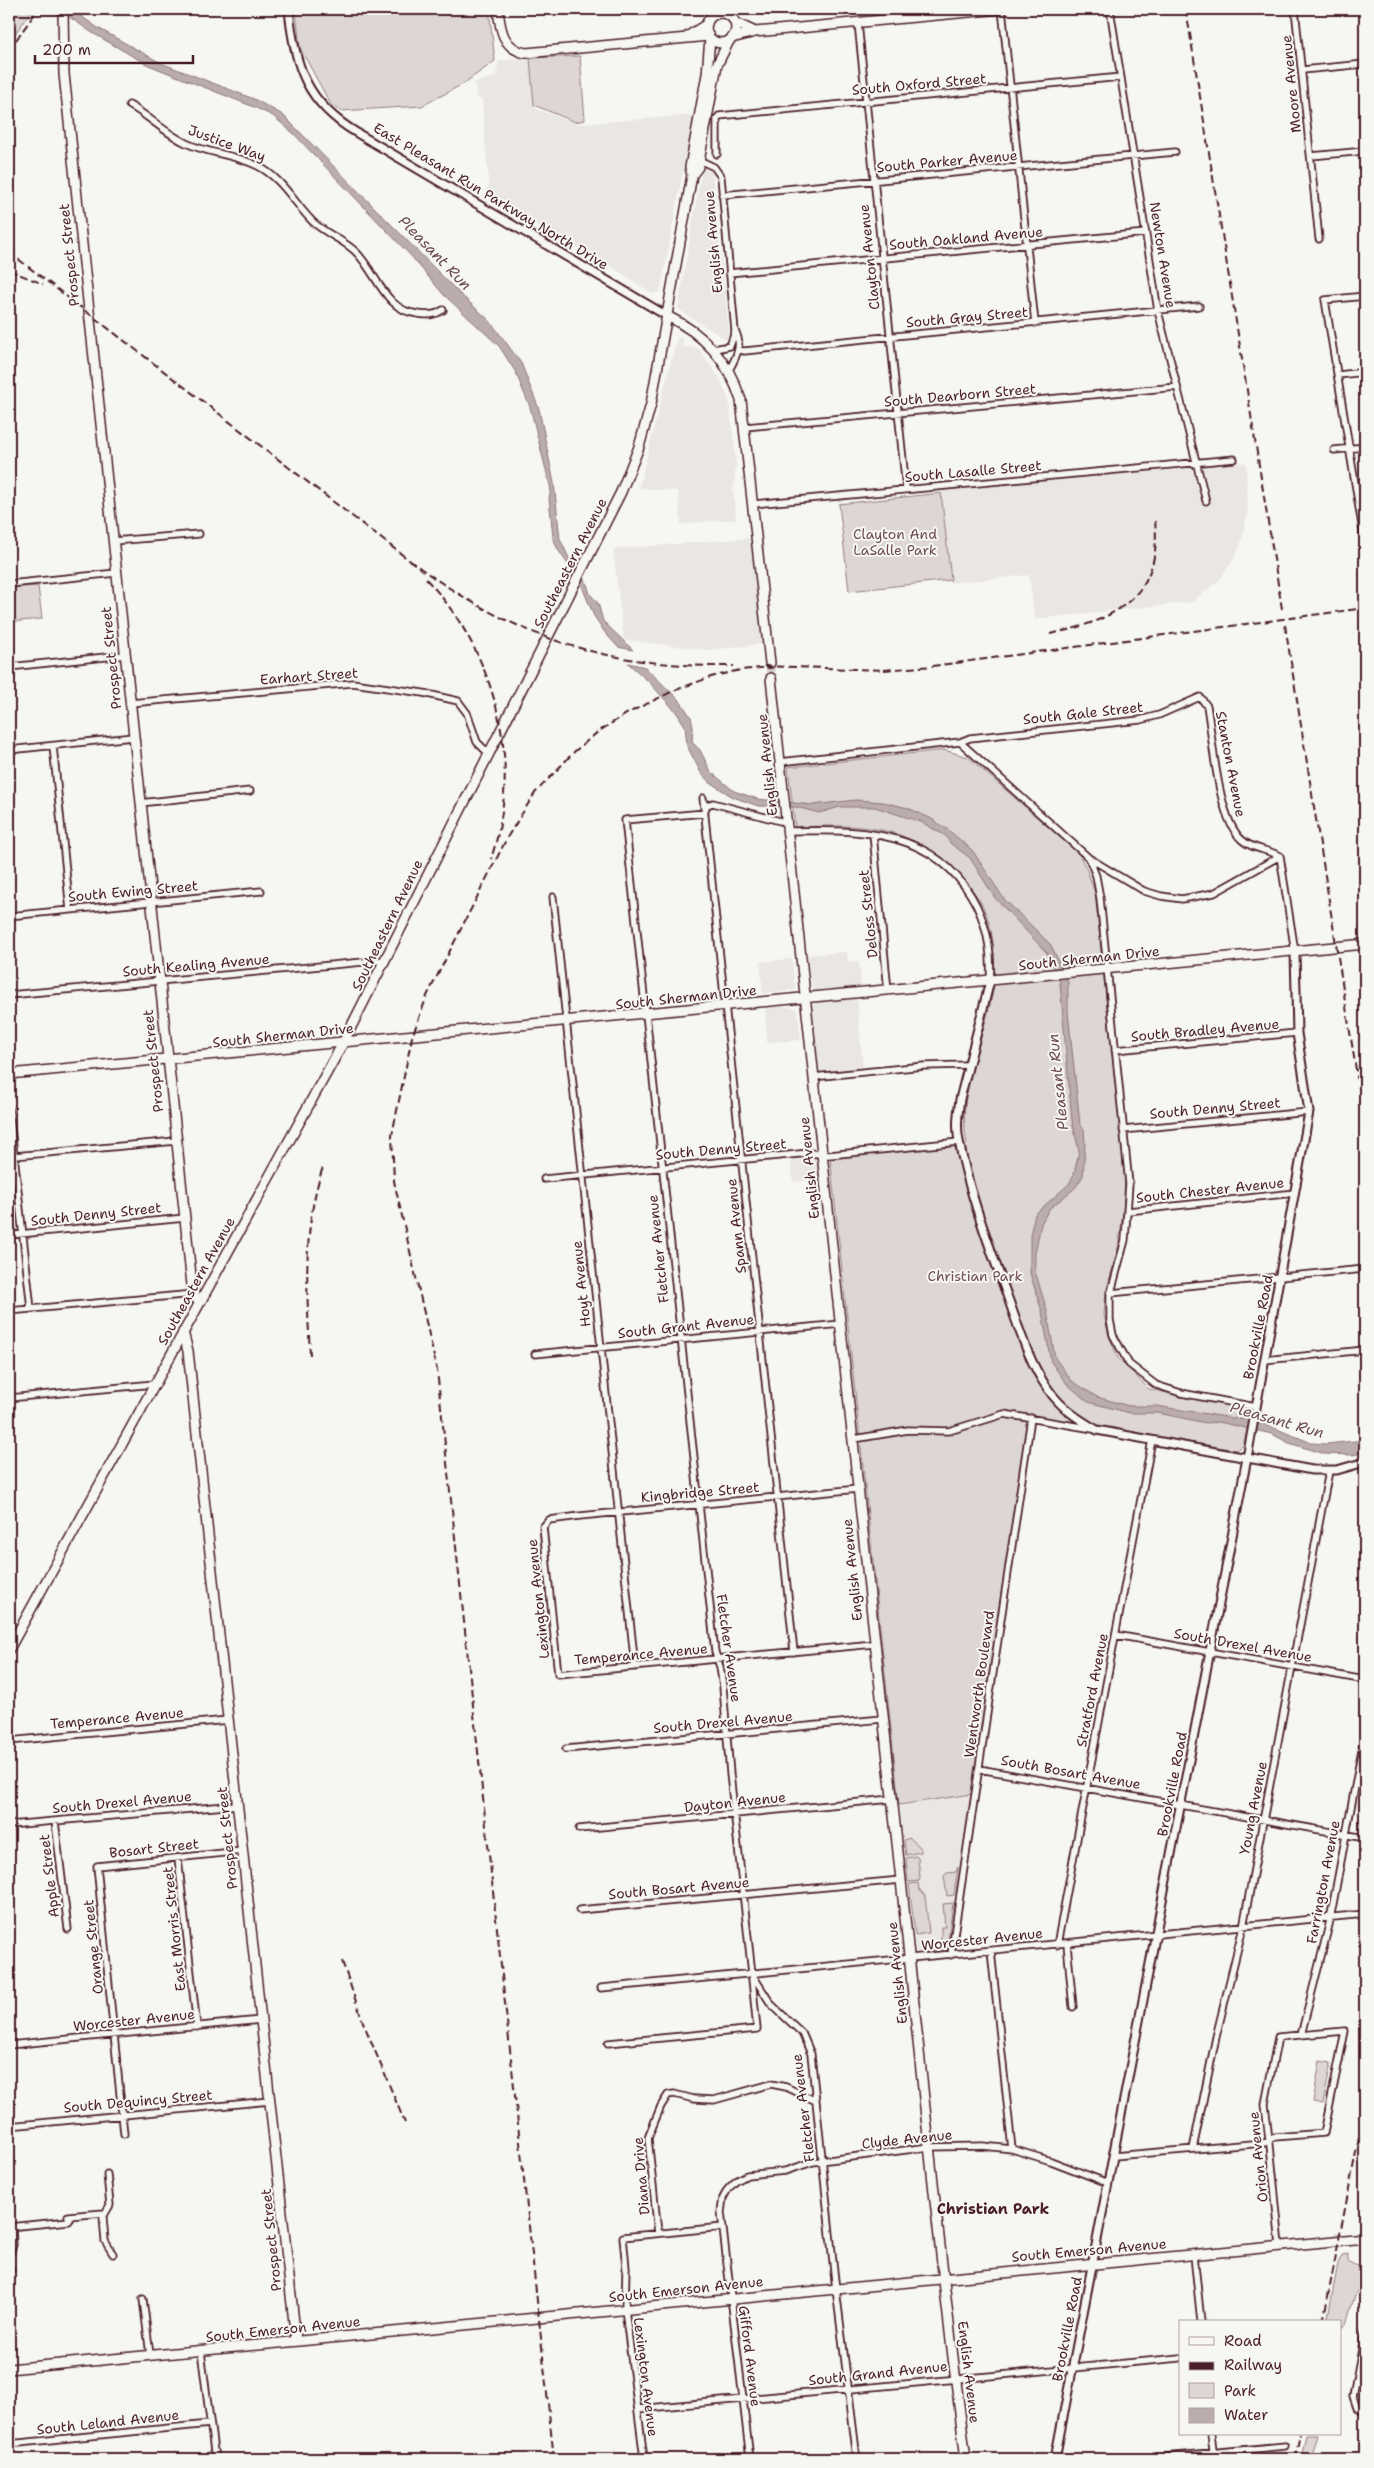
<svg xmlns="http://www.w3.org/2000/svg" width="1374" height="2468" viewBox="0 0 1374 2468" font-family="'Shantell Sans',sans-serif">
	<style>
		.built { fill: #e9e6e3 }
		.green { fill: #ddd6d5; stroke: #947a80 }
		.water { fill: #bbadae; stroke: #8e747a }
		.lines { fill: none; stroke-linecap: round; stroke-linejoin: round }
		.secondary-tunnel { stroke: #d4cbca; stroke-width: 9; stroke-dasharray: 9 4.5; stroke-linecap: butt }
		.minor-casing { stroke: #4a1f2b; stroke-width: 9 }
		.tertiary-casing { stroke: #4a1f2b; stroke-width: 11 }
		.secondary-casing { stroke: #4a1f2b; stroke-width: 12 }
		.primary-casing { stroke: #4a1f2b; stroke-width: 12 }
		.minor { stroke: #f6f6f2; stroke-width: 5.5 }
		.tertiary { stroke: #f6f6f2; stroke-width: 7 }
		.secondary { stroke: #f6f6f2; stroke-width: 9 }
		.primary { stroke: #f6f6f2; stroke-width: 9 }
		.rail { stroke: #4a1f2b; stroke-width: 2; stroke-dasharray: 8 4; stroke-linecap: butt }
		.labels { text-anchor: middle; dominant-baseline: central; stroke-width: 4; stroke-linejoin: round; paint-order: stroke }
		.street-label { font-size: 14px; fill: #4a1f2b; stroke: #f6f6f2 }
		.park-label { font-size: 14px; fill: #6f4d56; stroke: #f6f6f2 }
		.water-label { font-size: 15px; font-style: italic; fill: #6c4a52; stroke: #f6f6f2 }
		.neighbourhood-label { font-size: 15px; font-weight: bold; fill: #4a1f2b; stroke: #f6f6f2 }
	</style>
	<rect width="100%" height="100%" fill="#f6f6f2"/>
	<filter id="ink" filterUnits="userSpaceOnUse"><feTurbulence type="fractalNoise" baseFrequency=".02" numOctaves="2"/><feDisplacementMap in="SourceGraphic" scale="10" xChannelSelector="R" yChannelSelector="G"/><feConvolveMatrix kernelMatrix="1 2 1 2 8 2 1 2 1" color-interpolation-filters="sRGB"/></filter>
	<g filter="url(#ink)">
		<path class="built" d="M531 57 534 108 576 124 696 115 687 150 660 292 653 294 605 262 558 238 484 192 489 186 483 115 482 99 477 98 474 83 495 77 499 61Z
			M702 169 712 171 730 342 678 309Z
			M677 338H682L683 347H695L699 350 720 379 729 401 736 464 733 491 736 519 681 524 678 491 639 488Z
			M1246 463 1248 509 1241 543 1234 559 1219 580 1192 602 1035 619 1029 575 950 583 941 490Z
			M751 538 762 644 709 650 624 640 613 549Z
			M847 952 848 962 859 961 861 987 813 990 807 955Z
			M792 959 795 990 763 993 760 962Z
			M857 999 863 1069 819 1074 813 1005 818 1002Z
			M782 1006 797 1009 801 1040 767 1042 765 1012 767 1008Z
			M816 1155 819 1179 793 1182 790 1158Z
			M972 1795 951 1946 947 1949 916 1952 900 1806Z"/>
		<path class="green" d="M17 9H33L9 42V23Z
			M296 9H489L495 61 463 84 422 106 340 111 331 105 300 48Z
			M580 56 585 120 575 122 534 105 530 58Z
			M941 493 951 580 849 591 839 504Z
			M38 586 42 619 9 622V588Z
			M944 750 968 757 1079 854 1087 870 1095 893 1125 1178 1123 1214 1118 1248 1106 1292 1104 1315 1109 1336 1118 1358 1149 1389 1252 1411 1243 1446 1237 1450 1028 1416 973 1794 899 1805 830 1157 967 1144C956 1095 982 1044 992 996 997 968 995 928 981 903 961 869 924 840 886 831 856 824 826 826 795 827L788 767Z
			M910 1838 920 1847V1852L906 1855 904 1840Z
			M916 1856 918 1858 920 1878 919 1881 908 1882 906 1858Z
			M958 1867 954 1895 947 1896 944 1876 947 1873 956 1872Z
			M918 1883 919 1889 925 1896 929 1933 915 1935 909 1884Z
			M953 1903 947 1949 931 1951V1947L941 1941V1927H945L943 1904Z
			M1320 2061 1331 2063 1323 2104 1313 2102Z
			M1348 2254V2261L1352 2265 1365 2266V2285L1356 2292 1346 2324 1340 2327V2322H1327L1338 2264 1342 2255Z
			M1306 2434H1318L1311 2459H1301Z"/>
		<path class="water" d="M58 9H71L98 28 161 63 254 99 283 115 459 293 490 321 521 363 539 409 554 483 560 539 569 558 586 581 590 594 598 603 603 621 633 650 618 647 606 634 594 616 581 584 557 548 553 537 549 498 551 490 530 407 515 371 499 346 443 294 411 256 293 133 273 116 254 107 146 64 91 32Z
			M628 663 645 667 680 701 691 717 693 727 692 742 700 750 711 772 734 791 758 799 813 805 856 800 883 802 908 808 930 818 947 829 972 850 1004 899 1051 945 1068 982V1012L1080 1124 1084 1129 1085 1144 1083 1176 1075 1188 1049 1209 1041 1224 1035 1253V1271L1047 1311 1055 1358 1072 1381 1097 1397 1129 1406H1156L1259 1422 1312 1443 1326 1444 1365 1440V1452L1353 1455 1325 1454 1289 1443 1272 1434 1219 1422 1206 1423 1158 1413H1130L1088 1402 1067 1384 1051 1362 1042 1312 1030 1273V1235L1035 1214 1069 1184 1074 1174 1079 1151 1072 1121 1060 983 1048 954 995 898 970 858 950 843 946 836 921 822 875 807H840L819 813 796 807 758 806 733 797 709 782 701 773 687 746 685 726 677 713 649 682Z"/>
		<g class="lines">
			<path class="secondary-tunnel" d="M770 663 771 678"/>
			<defs>
				<path id="minor" d="M1002 9 1035 323
					M1110 9 1158 311 1206 501
					M1295 9 1319 239
					M858 23 906 489
					M1302 70 1365 64
					M129 105C149 116 165 133 186 143 209 154 235 154 258 166 283 179 294 203 313 222 326 234 344 240 356 252 377 273 385 311 418 314 428 315 434 316 443 310
					M717 154V119L719 116 1121 77
					M1311 156 1365 151
					M699 160 714 167 721 177 735 331C743 344 736 358 729 370
					M722 195 1175 152
					M729 273 1146 233
					M1365 296 1325 300 1365 544
					M714 349 730 346 735 332
					M738 349 744 351 1199 306
					M1338 375 1365 372
					M745 427 1177 387
					M1334 450 1365 447
					M753 504 1234 459
					M113 541 199 534
					M9 584 116 573
					M9 667 125 655
					M130 703 353 683 423 693 458 701 467 713 477 742 488 753
					M960 742 970 738 1140 720 1159 715 1200 697 1207 706C1213 739 1217 818 1242 840 1253 850 1268 849 1280 856L1295 952
					M53 746 70 910
					M9 750 133 737
					M780 762 960 742 1089 858 1096 876 1100 898 1129 1184 1125 1240 1110 1296V1320L1113 1335 1129 1364 1156 1385 1181 1393 1256 1407
					M703 798 794 1652
					M140 803 250 791
					M705 810 707 805 713 803 780 821H786
					M705 813 625 820 715 1652 720 1667 723 1687 730 1774 752 1974 771 2004 802 2033 811 2054 835 2281 857 2459
					M788 831C819 831 852 829 883 836 955 850 995 910 990 981
					M873 834 888 991
					M1089 858 1144 891 1161 896 1182 899 1214 893 1280 856
					M553 897 635 1667
					M9 916 261 891
					M9 995 385 960
					M1115 1050 1297 1033
					M813 1077 924 1066 968 1065
					M9 1109 31 1309
					M1123 1130 1309 1112
					M14 1156 176 1141
					M544 1179 809 1153 829 1155 959 1142
					M1128 1211 1295 1193
					M9 1235 185 1218
					M1110 1293 1365 1269
					M9 1311 194 1294
					M535 1354 841 1324
					M1264 1360 1365 1350
					M9 1398 154 1384
					M854 1439 908 1430 949 1431 1004 1414 1093 1429
					M858 1489 580 1516 549 1520 543 1527 558 1674 874 1644
					M1116 1635 1365 1680
					M9 1741 228 1720
					M566 1749 882 1719
					M979 1769 1365 1838
					M55 1821 68 1929
					M9 1825 237 1805
					M579 1829 892 1799
					M178 1858 197 2027
					M579 1910 901 1880
					M1067 1944 1073 2007
					M1057 1945 1152 1440
					M991 1951 1012 2149
					M951 1955 1031 1418
					M601 1988 1365 1914
					M1301 2035 1329 1925 1365 1733
					M608 2043 757 2029 752 1979
					M9 2045 261 2020
					M9 2126 270 2101
					M124 2134 97 1866 243 1851
					M1193 2149 1216 2037 1243 1927 1329 1471
					M1114 2156 1264 2143C1268 2142 1271 2138 1275 2137L1324 2133 1345 2031 1278 2037 1265 2104 1269 2140 1270 2145 1280 2246
					M107 2174 110 2205 103 2217 105 2241 113 2254
					M9 2227 69 2221 68 2216 104 2213
					M658 2233 648 2138 661 2106 668 2095 674 2094 694 2099 714 2100 771 2084 786 2087 816 2101
					M1194 2255 1201 2322
					M9 2257 13 2245 12 2226
					M9 2267 11 2269
					M143 2299 150 2355
					M1365 2333 1353 2396 1357 2408 1365 2413
					M201 2351 215 2459
					M638 2409 1180 2358
					M1211 2434 1214 2459
					M9 2444 210 2424
					M644 2459 625 2309 626 2268 623 2237 723 2227
					M750 2459 721 2212 723 2198 728 2189 736 2181 747 2175 785 2171 813 2162 929 2147 983 2146 1012 2149 1051 2161 1108 2183
					M1143 2459 1285 2446"/>
				<path id="tertiary" d="M289 9C294 65 306 103 357 133L667 316
					M990 981 960 1099C958 1113 956 1127 959 1141 969 1194 990 1247 1008 1298 1019 1328 1029 1363 1048 1389 1061 1408 1078 1419 1097 1430L1312 1470H1337L1365 1462
					M1055 2459 1247 1458 1309 1112 1297 1033 1295 952"/>
				<path id="secondary" d="M63 9 64 74 192 1285 194 1294 199 1303
					M498 9C500 29 503 49 526 53L709 36
					M736 23 755 32
					M688 36 707 24
					M732 38 755 32 1001 9
					M667 316C705 334 728 361 741 400L770 663
					M771 678C810 1055 852 1430 893 1806 917 2024 937 2242 966 2459
					M9 1074 1365 944
					M183 1332 188 1351 296 2341"/>
				<path id="primary" d="M706 28a15 15 0 1 1 30 0a15 15 0 1 1-30 0Z
					M692 175 698 167 717 65 729 41
					M9 1649 343 1043 621 492 639 447 651 404 692 175 690 167 707 74 710 38
					M9 2369 1365 2238"/>
			</defs>
			<use href="#minor" class="minor-casing"/>
			<use href="#tertiary" class="tertiary-casing"/>
			<use href="#secondary" class="secondary-casing"/>
			<use href="#primary" class="primary-casing"/>
			<use href="#minor" class="minor"/>
			<use href="#tertiary" class="tertiary"/>
			<use href="#secondary" class="secondary"/>
			<use href="#primary" class="primary"/>
			<path class="rail" d="M1186 9 1282 609
				M9 50 38 9
				M9 252 409 560C513 637 604 668 734 666
				M9 270 43 284
				M426 579C485 641 516 733 501 818 499 832 495 846 491 859
				M1285 625 1365 1126
				M1050 634C1114 621 1163 596 1155 521
				M764 666 884 670 933 666 1365 608
				M310 1355C307 1291 302 1229 323 1167
				M342 1961 363 2022 405 2123
				M1323 2322 1365 2106
				M554 2459 437 1370 394 1181 392 1135 412 1037 427 996 508 836 535 793 575 751 599 731 628 713 673 691 711 677 740 670 771 667
				M1295 2459 1300 2434"/>
		</g>
	</g>
	<g class="labels">
		<g class="street-label">
			<text transform="translate(919 84) rotate(-5)">South Oxford Street</text>
			<text transform="translate(1291 84) rotate(-96)">Moore Avenue</text>
			<text transform="translate(227 143) rotate(20)">Justice Way</text>
			<text transform="translate(947 161) rotate(-5)">South Parker Avenue</text>
			<text transform="translate(491 196) rotate(31)">East Pleasant Run Parkway North Drive</text>
			<text transform="translate(966 238) rotate(-5)">South Oakland Avenue</text>
			<text transform="translate(713 242) rotate(-95)">English Avenue</text>
			<text transform="translate(69 255) rotate(-96)">Prospect Street</text>
			<text transform="translate(1163 255) rotate(81)">Newton Avenue</text>
			<text transform="translate(869 257) rotate(-96)">Clayton Avenue</text>
			<text transform="translate(967 317) rotate(-5)">South Gray Street</text>
			<text transform="translate(960 395) rotate(-5)">South Dearborn Street</text>
			<text transform="translate(973 471) rotate(-5)">South Lasalle Street</text>
			<text transform="translate(570 563) rotate(-63)">Southeastern Avenue</text>
			<text transform="translate(111 658) rotate(-96)">Prospect Street</text>
			<text transform="translate(309 676) rotate(-4)">Earhart Street</text>
			<text transform="translate(1083 713) rotate(-6)">South Gale Street</text>
			<text transform="translate(1231 764) rotate(79)">Stanton Avenue</text>
			<text transform="translate(767 765) rotate(-96)">English Avenue</text>
			<text transform="translate(133 891) rotate(-5)">South Ewing Street</text>
			<text transform="translate(868 914) rotate(-96)">Deloss Street</text>
			<text transform="translate(387 925) rotate(-64)">Southeastern Avenue</text>
			<text transform="translate(1089 958) rotate(-6)">South Sherman Drive</text>
			<text transform="translate(196 965) rotate(-5)">South Kealing Avenue</text>
			<text transform="translate(686 997) rotate(-6)">South Sherman Drive</text>
			<text transform="translate(1205 1030) rotate(-5)">South Bradley Avenue</text>
			<text transform="translate(283 1035) rotate(-6)">South Sherman Drive</text>
			<text transform="translate(153 1061) rotate(-96)">Prospect Street</text>
			<text transform="translate(1215 1108) rotate(-5)">South Denny Street</text>
			<text transform="translate(721 1149) rotate(-5)">South Denny Street</text>
			<text transform="translate(809 1168) rotate(-96)">English Avenue</text>
			<text transform="translate(1210 1190) rotate(-6)">South Chester Avenue</text>
			<text transform="translate(96 1214) rotate(-6)">South Denny Street</text>
			<text transform="translate(736 1226) rotate(-96)">Spann Avenue</text>
			<text transform="translate(658 1249) rotate(-96)">Fletcher Avenue</text>
			<text transform="translate(196 1281) rotate(-61)">Southeastern Avenue</text>
			<text transform="translate(581 1284) rotate(-96)">Hoyt Avenue</text>
			<text transform="translate(686 1326) rotate(-6)">South Grant Avenue</text>
			<text transform="translate(1258 1327) rotate(-79)">Brookville Road</text>
			<text transform="translate(700 1492) rotate(-5)">Kingbridge Street</text>
			<text transform="translate(852 1570) rotate(-96)">English Avenue</text>
			<text transform="translate(538 1599) rotate(-96)">Lexington Avenue</text>
			<text transform="translate(1243 1645) rotate(10)">South Drexel Avenue</text>
			<text transform="translate(729 1648) rotate(82)">Fletcher Avenue</text>
			<text transform="translate(641 1654) rotate(-5)">Temperance Avenue</text>
			<text transform="translate(979 1684) rotate(-82)">Wentworth Boulevard</text>
			<text transform="translate(1092 1690) rotate(-79)">Stratford Avenue</text>
			<text transform="translate(117 1718) rotate(-5)">Temperance Avenue</text>
			<text transform="translate(723 1722) rotate(-5)">South Drexel Avenue</text>
			<text transform="translate(1071 1772) rotate(10)">South Bosart Avenue</text>
			<text transform="translate(1172 1784) rotate(-79)">Brookville Road</text>
			<text transform="translate(122 1802) rotate(-5)">South Drexel Avenue</text>
			<text transform="translate(735 1802) rotate(-6)">Dayton Avenue</text>
			<text transform="translate(1253 1808) rotate(-79)">Young Avenue</text>
			<text transform="translate(227 1838) rotate(-96)">Prospect Street</text>
			<text transform="translate(154 1848) rotate(-6)">Bosart Street</text>
			<text transform="translate(49 1876) rotate(-97)">Apple Street</text>
			<text transform="translate(1323 1882) rotate(-79)">Farrington Avenue</text>
			<text transform="translate(679 1888) rotate(-5)">South Bosart Avenue</text>
			<text transform="translate(174 1929) rotate(-96)">East Morris Street</text>
			<text transform="translate(982 1939) rotate(-6)">Worcester Avenue</text>
			<text transform="translate(93 1947) rotate(-96)">Orange Street</text>
			<text transform="translate(897 1973) rotate(-96)">English Avenue</text>
			<text transform="translate(134 2020) rotate(-6)">Worcester Avenue</text>
			<text transform="translate(138 2101) rotate(-5)">South Dequincy Street</text>
			<text transform="translate(803 2108) rotate(-97)">Fletcher Avenue</text>
			<text transform="translate(907 2139) rotate(-6)">Clyde Avenue</text>
			<text transform="translate(1258 2157) rotate(-96)">Orion Avenue</text>
			<text transform="translate(641 2176) rotate(-95)">Diana Drive</text>
			<text transform="translate(271 2240) rotate(-96)">Prospect Street</text>
			<text transform="translate(1089 2250) rotate(-5)">South Emerson Avenue</text>
			<text transform="translate(686 2289) rotate(-6)">South Emerson Avenue</text>
			<text transform="translate(283 2329) rotate(-6)">South Emerson Avenue</text>
			<text transform="translate(1067 2329) rotate(-79)">Brookville Road</text>
			<text transform="translate(750 2356) rotate(83)">Gifford Avenue</text>
			<text transform="translate(969 2372) rotate(83)">English Avenue</text>
			<text transform="translate(878 2373) rotate(-6)">South Grand Avenue</text>
			<text transform="translate(646 2377) rotate(83)">Lexington Avenue</text>
			<text transform="translate(108 2422) rotate(-6)">South Leland Avenue</text>
		</g>
		<g class="park-label">
			<text x="895" y="534">Clayton And<tspan x="895" dy="16">LaSalle Park</tspan></text>
			<text x="975" y="1276">Christian Park</text>
		</g>
		<g class="water-label">
			<text transform="translate(435 253) rotate(46)">Pleasant Run</text>
			<text transform="translate(1058 1082) rotate(-96)">Pleasant Run</text>
			<text transform="translate(1277 1420) rotate(16)">Pleasant Run</text>
		</g>
		<g class="neighbourhood-label">
			<text x="993" y="2209">Christian Park</text>
		</g>
	</g>
	<rect width="1374" height="2468" fill="none" stroke="#f6f6f2" stroke-width="30"/>
	<rect x="15" y="15" width="1344" height="2438" fill="none" stroke="#4a1f2b" stroke-width="2" filter="url(#ink)"/>
	<rect x="1179" y="2320" width="162" height="115" fill="#f6f6f2" stroke="#b1a0a2"/>
	<rect x="1189" y="2337" width="25" height="8" fill="#f6f6f2" stroke="#b1a0a2"/>
	<text x="1224" y="2346" font-size="15" fill="#4a1f2b">Road</text>
	<rect x="1189" y="2362" width="25" height="8" fill="#4a1f2b" stroke="#b1a0a2"/>
	<text x="1224" y="2370" font-size="15" fill="#4a1f2b">Railway</text>
	<rect x="1189" y="2383" width="25" height="15" fill="#ddd6d5" stroke="#b1a0a2"/>
	<text x="1224" y="2396" font-size="15" fill="#4a1f2b">Park</text>
	<rect x="1189" y="2408" width="25" height="15" fill="#bbadae" stroke="#b1a0a2"/>
	<text x="1224" y="2420" font-size="15" fill="#4a1f2b">Water</text>
	<path d="M35 55v8h158v-8" fill="none" stroke="#4a1f2b" stroke-width="2.5"/>
	<text x="42" y="55" font-size="15" fill="#4a1f2b" stroke="#f6f6f2" stroke-width="4" paint-order="stroke">200 m</text>
</svg>
